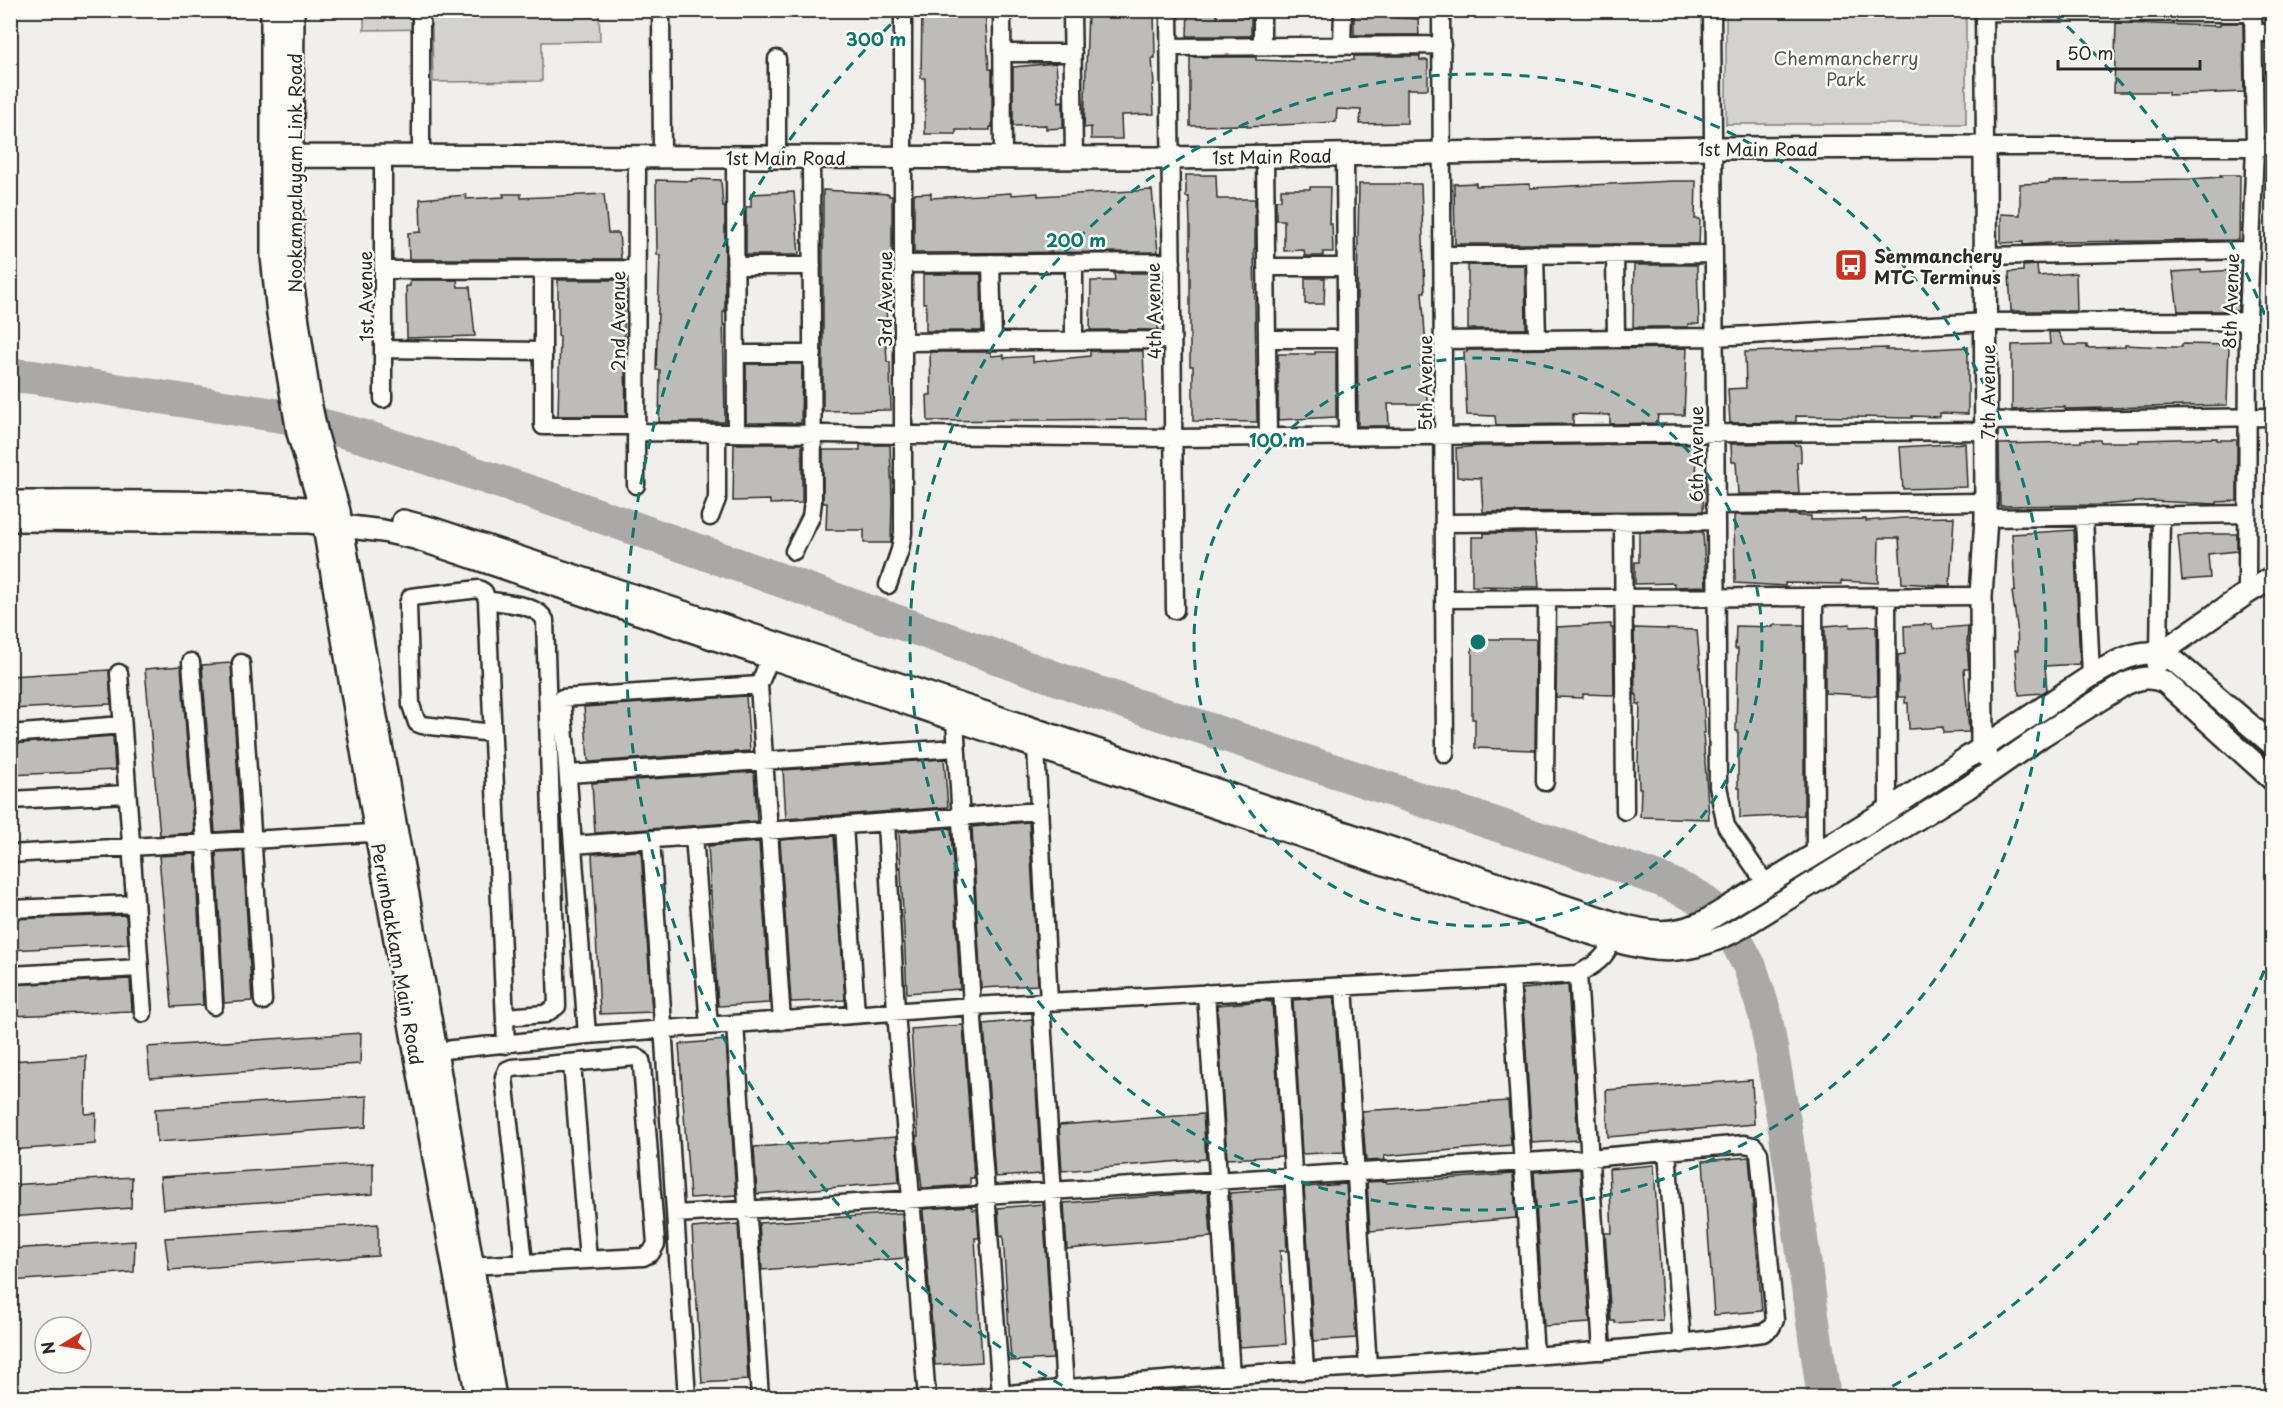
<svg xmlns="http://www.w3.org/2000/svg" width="2283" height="1408" viewBox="0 0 2283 1408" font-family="'Playpen Sans',sans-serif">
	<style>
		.green { fill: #d3d2cf; stroke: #7f7e7d; stroke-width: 1.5 }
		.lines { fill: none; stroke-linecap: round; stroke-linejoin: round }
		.river { stroke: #aaa9a7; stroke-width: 34 }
		.building { fill: #bdbcb8; stroke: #2b2b2b; stroke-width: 1.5 }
		.minor-casing { stroke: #2b2b2b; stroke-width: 21 }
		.tertiary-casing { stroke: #2b2b2b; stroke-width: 26 }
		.minor { stroke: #fdfcf7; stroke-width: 16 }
		.tertiary { stroke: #fdfcf7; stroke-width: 21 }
		.ring { fill: none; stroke: #0f766e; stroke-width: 3; stroke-dasharray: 10 8 }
		.labels { text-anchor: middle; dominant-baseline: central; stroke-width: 5; stroke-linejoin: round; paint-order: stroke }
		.park-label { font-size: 18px; fill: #555554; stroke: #fdfcf7 }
		.street-label { font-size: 18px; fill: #2b2b2b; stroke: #fdfcf7 }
		.poi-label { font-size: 18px; font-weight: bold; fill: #2b2b2b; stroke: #fdfcf7; text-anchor: start }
		.centre { fill: #0f766e; stroke: #fdfcf7; stroke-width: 3 }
		.ring-label { font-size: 18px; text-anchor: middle; font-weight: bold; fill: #0f766e; stroke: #fdfcf7; stroke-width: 5; stroke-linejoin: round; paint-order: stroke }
	</style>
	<rect width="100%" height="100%" fill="#f0efeb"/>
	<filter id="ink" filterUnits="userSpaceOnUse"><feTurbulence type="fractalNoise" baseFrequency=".0167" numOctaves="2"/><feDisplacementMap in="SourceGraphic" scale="12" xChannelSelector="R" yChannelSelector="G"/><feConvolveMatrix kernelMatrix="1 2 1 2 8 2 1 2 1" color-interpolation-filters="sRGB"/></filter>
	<g filter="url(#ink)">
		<path class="green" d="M364 11H599L600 41 542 42V81L433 82 432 29 364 30Z
			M1726 11H1966V124H1726Z"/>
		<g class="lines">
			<path class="river" d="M10 375 33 377 294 418 365 437 572 506 1092 691 1580 852 1664 881 1698 897 1725 919 1750 967 1765 1014 1785 1128 1824 1398"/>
		</g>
		<path class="building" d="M922 10H985L989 69H992V127H990V130H956V134H925V78H921Z
			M1088 10H1154L1155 58H1152L1154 85H1152L1154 114 1121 115 1122 139H1091V127L1084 128Z
			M1188 10H1216L1217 17H1251V36H1187Z
			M1354 15 1418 19 1419 35H1354Z
			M2116 23 2220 26V23H2243L2244 92 2168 95V92H2114Z
			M1354 56H1420V60H1428V89H1407V123L1360 124 1361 110 1337 109 1336 122 1247 127V125L1190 126V57H1256V60L1313 62 1354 60Z
			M1056 63 1059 102 1063 101V128L1046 129V125L1013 126V67Z
			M1186 175H1216L1217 199H1255V249H1254L1257 422 1193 421V366H1190V224L1189 197H1186Z
			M2220 175H2240L2239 240 2062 242 2023 245V242L2001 243V214L2020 215V184L2049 183V181L2191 179 2221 177Z
			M692 179 721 180 723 207H725V312H723L725 422H659L660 370H656L660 255H657L656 180 692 181Z
			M1673 181H1696L1695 219H1700L1699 244H1455L1454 184 1476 183V186L1530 184V188Z
			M1359 184H1421L1425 292H1422L1426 347 1427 404H1388L1389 426H1358L1357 292Z
			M1310 187H1330L1329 224H1332L1333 252H1323V256H1305L1304 250 1284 251V220H1276V200H1281V189H1310Z
			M823 190 889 194V196H892V256H887L888 295H885L887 323H885L887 362H890L891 410 823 411Z
			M1152 190 1158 252 914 253V194L931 193V198L1011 193V195L1038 193V196Z
			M794 192 799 255H746V207H751V194Z
			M503 194H521V198L604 194 608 233H619L621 259H409L408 233 421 232 420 199 466 195V199L504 197Z
			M1468 265H1525L1526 329H1468Z
			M1634 265H1697L1699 324H1688V327H1633Z
			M2037 265 2038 276 2076 273 2077 311H2011L2009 272 2023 271V266Z
			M2201 270V272L2238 270V311H2178L2173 272Z
			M1114 273H1155L1158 330H1090L1091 281H1115Z
			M923 274H981L982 331H926V303H923Z
			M1305 278H1325L1324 304H1305Z
			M410 280H457L458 287H470L475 336 407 338 406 286H410Z
			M558 280H623L626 306H624L626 416H558L560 336H558Z
			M2049 332H2058L2065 345H2087V348L2125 347V345L2166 347H2182V344L2229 345 2227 405 2065 409V407H2048L2012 410V345L2050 344Z
			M1968 347V414L1940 413V417L1912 416V418L1796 416V422L1730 423 1728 389 1746 388 1745 352 1887 348 1886 350H1913Z
			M1687 348 1684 415H1658L1657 423 1610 424V415L1573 414V424L1496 425 1495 416 1467 415 1464 352H1467L1468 350Z
			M1090 351H1143L1146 419 928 421 927 395H931L930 352H991V356L1004 355V358L1033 356V362L1090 356Z
			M1315 352H1336V417L1278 420V354H1315Z
			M746 364H802L801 423H746Z
			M2217 438V440H2237V501L2217 502V504L2149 501 2101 505 2000 506 1999 444 2081 442V440H2100L2101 442H2139V440Z
			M1795 443V445H1800L1801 453V462H1797L1799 494H1738L1736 462H1732L1731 444Z
			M1965 443 1967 487 1903 489 1900 447Z
			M734 444H802V503L770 504V500L733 501Z
			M1657 444 1697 445 1696 482 1704 481 1703 511 1483 512 1481 478 1457 477 1456 448 1480 446Z
			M860 445H890L892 500 891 543H864V530H826L827 503H823V450H860Z
			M1734 515H1799V516H1811V520L1866 519V521L1903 518 1954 517 1950 586 1902 583 1899 538H1879L1878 583 1841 581V584L1785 583V586L1735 583Z
			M2074 530 2080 664 2045 666 2047 690 2042 693 2019 695 2015 650H2018L2017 626 2012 592 2015 591 2012 534Z
			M1639 532H1703L1706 586 1674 587V583L1635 584V562H1639Z
			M1484 533H1535L1539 587 1472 586V537H1484Z
			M2206 534H2237V551L2208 554 2210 578 2182 580 2178 536Z
			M1611 624V628H1613L1614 695 1583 694V698L1556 697 1557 627Z
			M1850 624V627L1876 626 1877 696 1825 693V626Z
			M1932 624 1933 629 1968 626 1967 644 1969 669H1964L1969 732 1943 733V727L1909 729 1908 703H1905V697H1898V655L1905 654 1904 626Z
			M1773 625H1804V815L1740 818V788H1738V731H1736L1738 649H1735L1736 626 1773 627Z
			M1634 628 1697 630 1704 712 1705 733H1703L1709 819 1640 817 1641 788H1639L1638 762 1640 704H1637V695H1635Z
			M1472 639H1536L1535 750 1475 748V719H1472Z
			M231 663 241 830 215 832 202 665Z
			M181 666 194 833 160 835 145 669Z
			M109 670 111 704 10 709V676Z
			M746 696 750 751 590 762 588 760 584 707Z
			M113 736 115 770 10 775V744Z
			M944 759 948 807 786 819 783 770Z
			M754 772 757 821 595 833 592 783Z
			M1029 822 1038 985 981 988 972 827Z
			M951 828 960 989 907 993 899 832Z
			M834 836 845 1000 791 1002 780 840Z
			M759 842 770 1003 718 1006 708 846Z
			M243 851 252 1001 224 1003 216 852Z
			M641 851 652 1012 600 1014 592 854Z
			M195 854 203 1005 172 1007 159 856Z
			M126 915 128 944 10 950V919Z
			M130 979 132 1011 10 1016V985Z
			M1568 985 1578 1140 1532 1143 1522 989Z
			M1334 997 1344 1152 1302 1154 1293 1000Z
			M1264 1001 1272 1002 1282 1156 1227 1159 1217 1005Z
			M1032 1019 1041 1174 995 1177 984 1024Z
			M963 1025 974 1178H970V1185L922 1188 916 1136H918L911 1029Z
			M361 1033 360 1064 150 1078 147 1047Z
			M726 1040 736 1195 690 1198 679 1044Z
			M86 1056 85 1114 96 1113 95 1144 10 1150V1061Z
			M1752 1080 1754 1124 1608 1137 1606 1090Z
			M367 1096 366 1127 157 1142 155 1109Z
			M1508 1101 1511 1145 1384 1156 1385 1160 1366 1161 1362 1111Z
			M1203 1114 1206 1159 1062 1171 1059 1125Z
			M896 1137 899 1182 757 1194 754 1147Z
			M1749 1157 1762 1311 1714 1315 1703 1161Z
			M373 1163V1194L163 1209 160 1177Z
			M1654 1165 1663 1320 1615 1323V1321H1611L1605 1233H1612L1609 1169Z
			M1580 1169 1590 1323 1544 1326 1534 1172Z
			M1513 1174 1516 1218 1370 1231 1367 1182 1386 1181 1387 1183Z
			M132 1177 131 1208 10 1217V1185Z
			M1346 1184 1356 1338 1314 1341 1304 1187Z
			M1284 1189 1287 1251H1280L1286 1344 1240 1347 1230 1193Z
			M1208 1192 1211 1237 1067 1249 1064 1203Z
			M1043 1204 1053 1359 1011 1361 1003 1236 1000 1237 998 1208Z
			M971 1206 973 1210 977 1209 979 1238H975L982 1362 935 1365 923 1211V1209Z
			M902 1213 905 1258 762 1270 759 1223Z
			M378 1224V1256L169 1270 165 1238Z
			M738 1224 748 1380 702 1383 692 1228Z
			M135 1241 134 1272 10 1281V1249Z"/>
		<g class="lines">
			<defs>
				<path id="minor" d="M661 10 662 157
					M1002 10 1003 158
					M1072 10 1074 158
					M1169 10 1175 610
					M1262 10V46
					M1441 10 1445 754
					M1712 10 1718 786 1726 826 1766 884
					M1984 10 1985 147H2272
					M1984 12 2253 13
					M2254 33H2272
					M1342 46 1343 10
					M1169 47 1442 45
					M1002 53H1073
					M1345 155 1347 437
					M383 156V349L543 351
					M421 156V10
					M735 157 736 433
					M777 157V59
					M1265 157 1268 437
					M1535 254 1537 339
					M1615 254 1616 338
					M1443 255 1714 254
					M1986 256 2251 250
					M991 263 993 341
					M1074 263V341
					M904 264 1172 262
					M735 266H812
					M1266 267H1345
					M543 269V426H636
					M383 270 636 269
					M1267 339H1346
					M1444 340 1714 337 1987 322 2248 321
					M904 342 1172 340
					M736 354H813
					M383 399V349
					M1986 421 2272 417
					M636 432 1174 438 1986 431
					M636 485 637 157
					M1715 505 1986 502
					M710 517 717 499V433
					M2084 517 2091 676
					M1986 518 2247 514
					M1623 522 1625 811
					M1445 523 1715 521
					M794 551 811 517 813 501 811 157
					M888 585 900 550 903 533V10
					M2247 593 2248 321 2255 147 2253 10
					M1814 597 1815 854
					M1887 597 1888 810
					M1446 599 1981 596
					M487 600C504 604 536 603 545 620L557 1006 545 1014 505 1017
					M2159 654 2161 515
					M770 658 759 685 782 1021
					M191 662 205 842 214 1006
					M241 663 263 1001
					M119 673 143 1013
					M955 720 972 1006 1001 1394
					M492 733 422 725 417 723 411 705 408 604 411 597 479 589 484 592 487 600 506 1045
					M10 734 122 725
					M1036 747 1049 1002
					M568 774 956 748
					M1545 782 1547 599
					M10 800 127 794
					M886 822 896 1012 927 1398
					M844 825 856 1015
					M694 836 709 1026
					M651 839 687 1398
					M573 845 1039 811
					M10 854 387 832
					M10 909 134 904
					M1578 974 1602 1351
					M10 975 139 968
					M1511 978 1535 1356
					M1344 986 1368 1367
					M1282 989 1305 1371
					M1206 993 1231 1376
					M1041 1002 1065 1389
					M735 1024 760 1398
					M587 1035 562 698 759 685
					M425 1052 587 1035 972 1006 1578 974C1603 961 1608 954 1617 928
					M572 1063 588 1260
					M1667 1151 1682 1344
					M676 1214 1589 1158 1744 1144 1754 1146 1759 1153 1775 1320 1771 1328 1763 1333C1502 1368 1237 1366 976 1398
					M473 1265H489L643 1257 651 1253 656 1244 642 1065 641 1060 636 1057 512 1068 507 1070 504 1077 524 1263"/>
				<path id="tertiary" d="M272 10V256L278 314 298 433 321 509 376 833 477 1398
					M293 10 291 257 293 288 310 402 317 435 339 511 436 1051 495 1398
					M272 156 1170 158 1713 148 1985 147 1986 518 1981 596 1982 748 1986 756
					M10 502C112 502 214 499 316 509
					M10 520 309 522 383 531 415 538 1590 933C1648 951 1678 960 1735 931L1967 788 2043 735 2125 684C2140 678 2150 675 2165 682L2272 779
					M403 521 434 529 1618 924C1651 933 1672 936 1704 922L1888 810 2091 676C2111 665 2135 649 2159 654 2165 655 2171 660 2177 663L2272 744
					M2157 663 2159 654 2247 593 2272 578"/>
			</defs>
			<use href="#minor" class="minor-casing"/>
			<use href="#tertiary" class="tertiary-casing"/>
			<use href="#minor" class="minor"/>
			<use href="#tertiary" class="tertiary"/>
		</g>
	</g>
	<g class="ring">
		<circle cx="1478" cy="642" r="284"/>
		<circle cx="1478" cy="642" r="568"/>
		<path d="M2271 954A852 852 0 0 1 1878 1394M1078 1394A852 852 0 0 1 902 14M2054 14A852 852 0 0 1 2271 330"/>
	</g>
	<defs>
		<symbol id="bus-square" viewBox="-11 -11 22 22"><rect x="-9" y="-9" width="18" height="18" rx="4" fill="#c8321e" stroke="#fdfcf7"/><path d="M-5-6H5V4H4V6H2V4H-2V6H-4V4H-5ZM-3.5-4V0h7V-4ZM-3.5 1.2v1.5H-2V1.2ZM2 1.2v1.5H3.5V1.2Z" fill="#fff"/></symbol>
	</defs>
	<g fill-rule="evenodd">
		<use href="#bus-square" x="1832" y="246" width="38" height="38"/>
	</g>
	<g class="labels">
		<g class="park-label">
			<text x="1846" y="57">Chemmancherry<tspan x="1846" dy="21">Park</tspan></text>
		</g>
		<g class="street-label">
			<text x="1758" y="148">1st Main Road</text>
			<text transform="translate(1272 156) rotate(-1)">1st Main Road</text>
			<text x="786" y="157">1st Main Road</text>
			<text transform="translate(294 173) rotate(-90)">Nookampalayam Link Road</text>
			<text transform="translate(365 296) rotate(-91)">1st Avenue</text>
			<text transform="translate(884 299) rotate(-90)">3rd Avenue</text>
			<text transform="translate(2230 301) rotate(-88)">8th Avenue</text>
			<text transform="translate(1153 311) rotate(-91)">4th Avenue</text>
			<text transform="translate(617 321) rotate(-90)">2nd Avenue</text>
			<text transform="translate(1424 383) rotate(-90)">5th Avenue</text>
			<text transform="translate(1987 392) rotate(-90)">7th Avenue</text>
			<text transform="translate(1695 454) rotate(-90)">6th Avenue</text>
			<text transform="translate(398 954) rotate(80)">Perumbakkam Main Road</text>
		</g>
		<g class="poi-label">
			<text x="1874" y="255">Semmanchery<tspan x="1874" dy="21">MTC Terminus</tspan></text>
		</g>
	</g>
	<circle cx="1478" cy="642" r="9" class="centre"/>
	<g class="ring-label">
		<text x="876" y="46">300 m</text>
		<text x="1076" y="247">200 m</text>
		<text x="1277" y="447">100 m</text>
	</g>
	<rect width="2283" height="1408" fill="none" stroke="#fdfcf7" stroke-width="36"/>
	<rect x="18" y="18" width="2247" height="1372" fill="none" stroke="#2b2b2b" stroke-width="2" filter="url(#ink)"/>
	<g transform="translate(63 1345) rotate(259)"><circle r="28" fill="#fdfcf7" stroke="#a9a8a5" stroke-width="1.5"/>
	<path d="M0-4.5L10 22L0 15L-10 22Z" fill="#c8321e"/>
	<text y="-9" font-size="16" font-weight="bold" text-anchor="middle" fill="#2b2b2b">N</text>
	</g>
	<path d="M2058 60v9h142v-9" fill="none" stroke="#2b2b2b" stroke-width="3"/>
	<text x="2067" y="60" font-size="18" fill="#2b2b2b" stroke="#fdfcf7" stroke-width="4.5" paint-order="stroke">50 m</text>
</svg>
